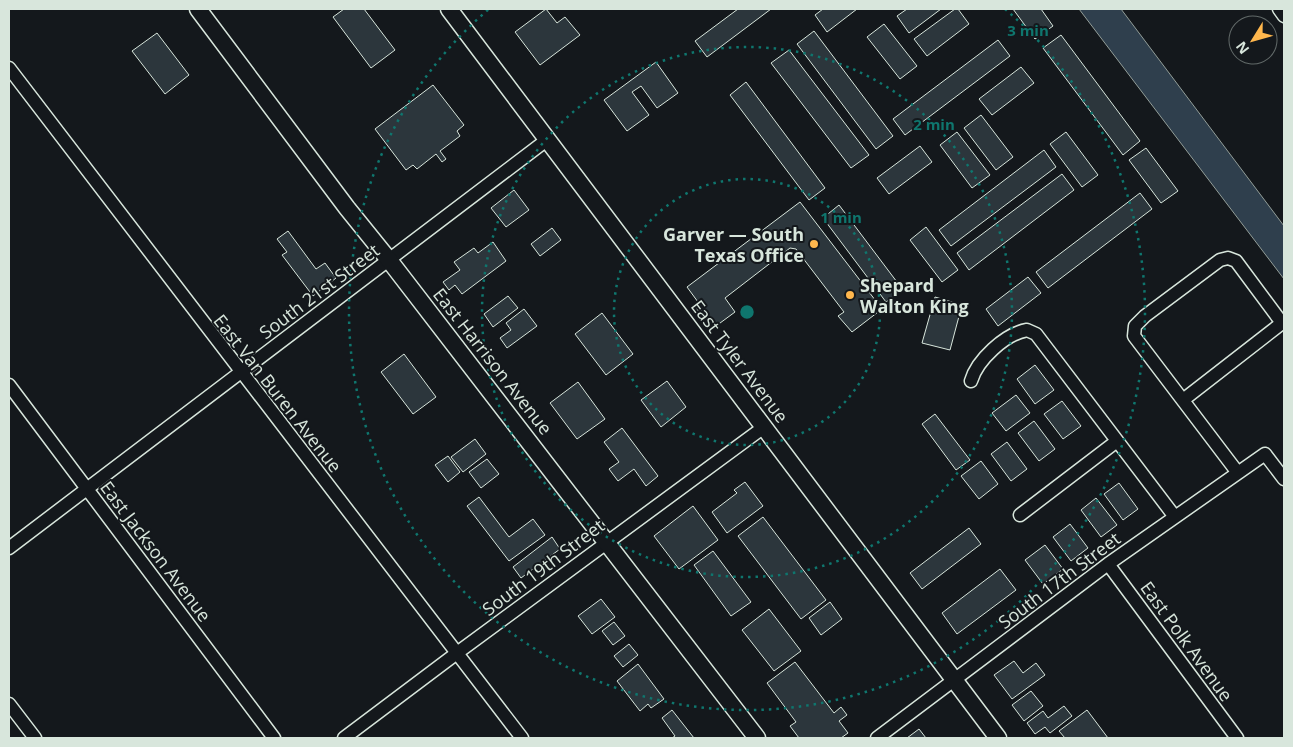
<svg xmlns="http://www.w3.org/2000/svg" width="1293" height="747" viewBox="0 0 1293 747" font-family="'Open Sans',sans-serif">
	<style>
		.water { fill: #2f3f4d; stroke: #939e99 }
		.building { fill: #2c363c; stroke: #d8e6dc }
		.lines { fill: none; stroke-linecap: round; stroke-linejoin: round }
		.minor-casing { stroke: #d8e6dc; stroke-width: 15 }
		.major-casing { stroke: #d8e6dc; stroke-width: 19 }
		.minor { stroke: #14181c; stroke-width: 12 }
		.major { stroke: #14181c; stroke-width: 16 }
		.ring { fill: none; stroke: #0f766e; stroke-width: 2.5; stroke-dasharray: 2.5 5 }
		.poi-dot { fill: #ffb74d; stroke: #14181c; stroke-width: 2 }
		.labels { text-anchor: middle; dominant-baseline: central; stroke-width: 4; stroke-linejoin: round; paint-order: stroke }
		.poi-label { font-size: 18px; font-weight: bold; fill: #d8e6dc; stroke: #14181c; text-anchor: end }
		.street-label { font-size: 18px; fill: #d8e6dc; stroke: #14181c }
		.centre { fill: #0f766e; stroke: #14181c; stroke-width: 2.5 }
		.ring-label { font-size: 15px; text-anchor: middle; font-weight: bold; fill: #0f766e; stroke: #14181c; stroke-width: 4; stroke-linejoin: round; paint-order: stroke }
	</style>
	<rect width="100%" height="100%" fill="#14181c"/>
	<path class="water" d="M1079 9H1121L1284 226V279Z"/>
	<path class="building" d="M344 9H364L395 50 371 68 333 17Z
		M546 9 557 23 565 17 580 35 540 65 515 32Z
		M738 9H771L707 57 695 41Z
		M823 9H857L827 32 815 15Z
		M907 9H941L909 33 897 16Z
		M955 9H958L969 24 927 56 914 39Z
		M1013 9H1041L1053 26 1035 39Z
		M884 24 917 66 900 79 867 37Z
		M814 31 893 136 876 149 797 44Z
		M157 33 189 75 165 94 132 51Z
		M1061 35 1140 141 1123 155 1043 48Z
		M998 40 1010 56 905 135 893 119Z
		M789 50 869 155 851 168 771 63Z
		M656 62 678 93 657 108 641 86 632 92 649 115 627 131 604 100Z
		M1021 67 1034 83 992 115 979 99Z
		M746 82 825 188 809 200 730 95Z
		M433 85 464 125 457 131 460 136 440 151 446 159 442 162 436 154 417 169 413 165 406 170 375 129Z
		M981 115 1013 157 996 170 964 128Z
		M957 132 990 175 972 188 940 145Z
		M1066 132 1098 175 1082 187 1050 144Z
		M920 146 932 162 889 194 877 178Z
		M1146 148 1178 191 1161 203 1129 160Z
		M1044 150 1056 167 951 246 939 230Z
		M1062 174 1074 190 969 270 957 253Z
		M514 190 529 210 506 227 491 208Z
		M1140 193 1152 209 1048 288 1036 272Z
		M800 202 882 309 852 332 838 316 844 312 796 249 790 248 725 298 735 312 716 326 705 311 697 310 698 302 687 287Z
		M839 205 903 290 886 302 823 218Z
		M926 227 958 270 942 282 910 240Z
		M552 228 561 240 540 256 531 244Z
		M288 231 316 269 325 263 336 278 313 296 282 255 287 252 277 239Z
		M493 242 506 261 462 294 455 285 449 290 443 282 460 270 454 262 474 248 478 253Z
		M1028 277 1041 293 998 326 986 309Z
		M508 296 518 308 493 327 484 314Z
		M935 297 962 305 950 350 922 343Z
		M524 309 537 326 507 348 500 338 511 330 506 323Z
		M602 313 633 354 606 375 575 334Z
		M404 354 436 397 413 414 381 372Z
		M1035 365 1054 390 1035 404 1017 379Z
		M667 381 686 407 661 427 641 400Z
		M578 382 605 419 577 439 550 403Z
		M1016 395 1030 413 1006 431 992 413Z
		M1062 401 1081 426 1063 439 1044 414Z
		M935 414 970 460 956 470 922 424Z
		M1034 421 1055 449 1039 461 1018 433Z
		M622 428 658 476 646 486 634 469 618 481 609 469 619 462 604 442Z
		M475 439 486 454 463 472 451 457Z
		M1007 442 1027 469 1011 481 991 454Z
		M448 456 460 472 448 482 435 465Z
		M487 459 499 474 481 488 469 472Z
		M981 461 998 484 979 499 961 476Z
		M745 482 763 506 727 533 712 512 737 493 734 490Z
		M1119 483 1138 509 1123 520 1104 494Z
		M479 497 509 537 533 519 545 535 509 561 467 506Z
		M1096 498 1117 525 1101 537 1081 510Z
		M693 506 718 540 679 569 654 536Z
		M763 517 826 600 801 619 738 536Z
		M1070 524 1088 548 1071 561 1053 537Z
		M969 528 981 544 922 589 910 573Z
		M552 537 560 549 521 578 513 567Z
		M1045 545 1063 569 1043 584 1025 560Z
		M713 551 751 602 731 616 694 565Z
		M1000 569 1016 590 957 634 942 613Z
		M601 599 615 617 592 634 578 616Z
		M830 602 842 619 821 635 809 618Z
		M769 609 801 651 774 671 742 630Z
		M614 622 625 636 613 645 602 631Z
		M629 644 638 655 623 667 614 656Z
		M1014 661 1023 673 1036 663 1045 675 1012 699 994 675Z
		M795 662 834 713 841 707 847 715 839 721 848 733 841 738H799L790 726 796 722 767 683Z
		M638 664 664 699 651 708 648 704 640 711 617 681Z
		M1031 691 1043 706 1024 721 1012 705Z
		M1064 706 1072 716 1050 733 1045 727 1035 734 1027 723 1043 711 1048 718Z
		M672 710 694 738H672L675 736 662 718Z
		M1087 710 1108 738H1065L1059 731Z
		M919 729 926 738H907Z"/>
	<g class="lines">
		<defs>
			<path id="minor" d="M1279 9 1284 16
				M9 68 522 738
				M971 381C977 360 1005 334 1027 330L1036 334 1175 517
				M9 385 274 738
				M1183 400 1282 323 1236 261 1228 258 1220 260 1145 316 1135 326 1134 336 1238 473
				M1020 515 1117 441
				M9 548 548 139
				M1108 564 1237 738
				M9 704 35 738
				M344 738 457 653 764 427
				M877 738 1108 564 1265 454 1284 479"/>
			<path id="major" d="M198 9 347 208 389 260 757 738
				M449 9 998 738"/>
		</defs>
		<use href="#minor" class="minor-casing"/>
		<use href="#major" class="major-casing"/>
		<use href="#minor" class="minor"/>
		<use href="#major" class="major"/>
	</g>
	<g class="ring">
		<circle cx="747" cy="312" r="133"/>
		<circle cx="747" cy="312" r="265"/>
		<path d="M1005 9A398 398 0 1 1 489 9"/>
	</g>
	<g class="poi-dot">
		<circle cx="814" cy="244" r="5"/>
		<circle cx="850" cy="295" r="5"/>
	</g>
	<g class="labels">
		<g class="poi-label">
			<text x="804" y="234">Garver — South<tspan x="804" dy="21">Texas Office</tspan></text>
			<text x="860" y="285" text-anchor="start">Shepard<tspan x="860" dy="21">Walton King</tspan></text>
		</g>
		<g class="street-label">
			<text transform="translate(319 291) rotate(-37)">South 21st Street</text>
			<text transform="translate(493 361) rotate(52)">East Harrison Avenue</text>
			<text transform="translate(740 361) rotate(53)">East Tyler Avenue</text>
			<text transform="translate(278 393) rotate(52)">East Van Buren Avenue</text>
			<text transform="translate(156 551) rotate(53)">East Jackson Avenue</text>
			<text transform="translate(543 567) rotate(-37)">South 19th Street</text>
			<text transform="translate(1059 580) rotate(-37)">South 17th Street</text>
			<text transform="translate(1187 641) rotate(54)">East Polk Avenue</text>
		</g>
	</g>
	<circle cx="747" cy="312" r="8" class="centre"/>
	<g class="ring-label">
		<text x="1028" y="36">3 min</text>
		<text x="934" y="130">2 min</text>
		<text x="841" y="223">1 min</text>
	</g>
	<rect width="1293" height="747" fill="none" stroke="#d8e6dc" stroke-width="20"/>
	<g transform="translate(1253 40) rotate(233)"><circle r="24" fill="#14181c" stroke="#626a69"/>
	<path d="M0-4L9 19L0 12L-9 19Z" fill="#ffb74d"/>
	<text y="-8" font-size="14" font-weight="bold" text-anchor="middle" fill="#d8e6dc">N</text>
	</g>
</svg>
